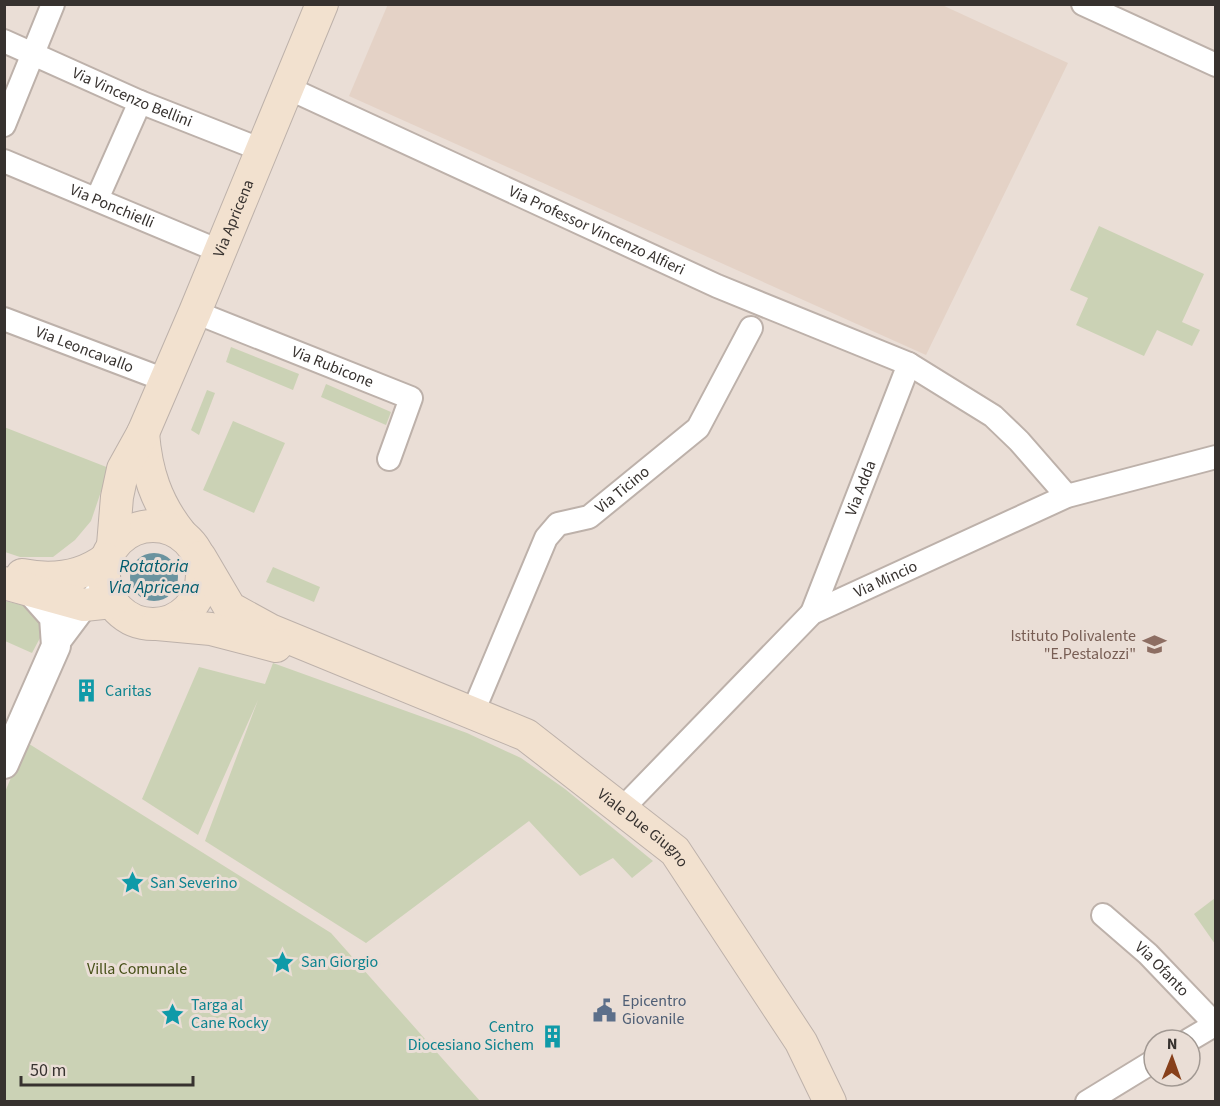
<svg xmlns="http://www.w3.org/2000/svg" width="1220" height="1106" viewBox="0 0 1220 1106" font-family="'Source Sans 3',sans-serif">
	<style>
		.built { fill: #e4d2c6 }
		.green { fill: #cbd2b5 }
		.water { fill: #6a939f }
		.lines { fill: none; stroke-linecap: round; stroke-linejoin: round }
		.minor-casing { stroke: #bdb1aa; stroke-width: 26 }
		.tertiary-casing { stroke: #bdb1aa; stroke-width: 32 }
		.secondary-casing { stroke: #bdb1aa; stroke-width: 34 }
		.minor { stroke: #fff; stroke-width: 22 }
		.tertiary { stroke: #fff; stroke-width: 28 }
		.secondary { stroke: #f2e1cf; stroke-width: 32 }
		.labels { text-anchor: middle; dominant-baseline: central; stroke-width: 6; stroke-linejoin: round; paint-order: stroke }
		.street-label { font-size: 16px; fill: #37322f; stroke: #eaded6 }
		.education-label { font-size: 16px; fill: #785e54; stroke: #eaded6; text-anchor: end }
		.culture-label { font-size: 16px; fill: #0d838f; stroke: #eaded6; text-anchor: start }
		.park-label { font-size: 16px; fill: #475018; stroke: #eaded6 }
		.service-label { font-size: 16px; fill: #4e5e75; stroke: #eaded6; text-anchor: start }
		.water-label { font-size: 18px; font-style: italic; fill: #025d6f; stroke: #eaded6 }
	</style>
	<rect width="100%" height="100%" fill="#eaded6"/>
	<path class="built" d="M388 4 942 5 1068 63 926 355 349 96Z"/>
	<path class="green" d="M1099 226 1204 274 1182 322 1200 330 1192 346 1157 330 1144 356 1076 325 1088 298 1070 290Z
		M231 347 299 374 293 390 226 362Z
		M326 384 391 412 386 425 321 397Z
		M207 390 215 393 199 435 191 430Z
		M233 421 285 443 254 513 203 490Z
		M4 427 109 468 91 521 75 540 53 557H20L5 552Z
		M273 567 320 587 314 602 266 582Z
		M5 601 22 605 39 621 40 638 32 653 5 641Z
		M273 663 467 733 521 758 565 789 653 861 632 878 613 858 580 876 529 821 366 943 205 841 258 700 198 835 142 799 199 667 265 684Z
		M26 742 331 933 480 1101 5 1102V792Z
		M1215 898V944L1194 914Z"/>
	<path class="water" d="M130 577a24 24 0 1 1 48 0a24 24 0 1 1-48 0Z"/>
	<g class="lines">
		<defs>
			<g id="minor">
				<path d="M1083 4 1216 65"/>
				<path id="s1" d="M4 41 140 102 262 150"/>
				<path id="s2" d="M288 88 717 286 909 364 993 416 1019 441 1067 496"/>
				<path d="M4 125 53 4"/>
				<path id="s3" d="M4 161 219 251"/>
				<path d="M97 199 140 102"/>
				<path id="s4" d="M195 312 411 398 389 459"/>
				<path id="s5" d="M4 319 165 380"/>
				<path id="s6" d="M812 613 909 364"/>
				<path d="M56 646 104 582"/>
				<path id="s7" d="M473 712 546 538 558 524 589 517 698 428 751 328"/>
				<path id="s8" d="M622 809 812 613 1067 496 1216 457"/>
				<path id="s9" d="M1103 915 1148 954 1216 1025"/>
				<path d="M1189 1040 1216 1024"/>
				<path d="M1087 1102 1154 1061"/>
			</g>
			<path id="tertiary" d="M4 764 56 646 54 617 30 590"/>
			<g id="secondary">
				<path d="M143 433C146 471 156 503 181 534"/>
				<circle cx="153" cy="575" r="49"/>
				<path id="s10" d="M113 545 117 497 123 469 143 433 195 312 322 4"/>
				<path id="s11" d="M200 557 230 608 270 630 526 735 675 851 801 1042 830 1102"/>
				<path d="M22 575C52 581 82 577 106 559"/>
				<path d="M4 583 84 605 112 602"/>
				<path d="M157 624 211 629 276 646"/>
			</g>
		</defs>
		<use href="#minor" class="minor-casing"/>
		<use href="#tertiary" class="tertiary-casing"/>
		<use href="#secondary" class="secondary-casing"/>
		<use href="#minor" class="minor"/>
		<use href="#tertiary" class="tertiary"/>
		<use href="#secondary" class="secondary"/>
	</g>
	<defs>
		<symbol id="school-bare" viewBox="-9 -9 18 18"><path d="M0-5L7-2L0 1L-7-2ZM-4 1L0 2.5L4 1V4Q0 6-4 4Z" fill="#8d6e63" stroke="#eaded6" stroke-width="2.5" paint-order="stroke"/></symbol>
		<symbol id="building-bare" viewBox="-9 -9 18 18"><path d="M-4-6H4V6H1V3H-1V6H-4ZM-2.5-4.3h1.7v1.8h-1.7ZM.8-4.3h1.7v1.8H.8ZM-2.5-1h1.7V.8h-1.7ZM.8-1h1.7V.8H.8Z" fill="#0f9aa8" stroke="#eaded6" stroke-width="2.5" paint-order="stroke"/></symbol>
		<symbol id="sight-bare" viewBox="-9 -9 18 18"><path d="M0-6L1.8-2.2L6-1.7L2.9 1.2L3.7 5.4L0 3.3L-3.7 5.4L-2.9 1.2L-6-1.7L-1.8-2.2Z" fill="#0f9aa8" stroke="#eaded6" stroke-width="2.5" paint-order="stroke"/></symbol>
		<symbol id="civic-bare" viewBox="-9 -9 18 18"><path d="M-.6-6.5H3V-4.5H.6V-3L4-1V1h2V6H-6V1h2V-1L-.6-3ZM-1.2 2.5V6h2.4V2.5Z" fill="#5c6f8a" stroke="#eaded6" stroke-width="2.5" paint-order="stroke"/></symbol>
	</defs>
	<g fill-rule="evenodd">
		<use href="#school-bare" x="1138" y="628" width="33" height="33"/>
		<use href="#building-bare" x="70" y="674" width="33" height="33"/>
		<use href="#sight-bare" x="116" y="866" width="33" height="33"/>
		<use href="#sight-bare" x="266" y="946" width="33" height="33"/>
		<use href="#civic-bare" x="588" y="994" width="33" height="33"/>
		<use href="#sight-bare" x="156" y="998" width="33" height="33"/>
		<use href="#building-bare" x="536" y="1020" width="33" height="33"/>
	</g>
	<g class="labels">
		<g class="street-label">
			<text stroke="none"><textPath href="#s1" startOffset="140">Via Vincenzo Bellini</textPath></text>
			<text stroke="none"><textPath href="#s3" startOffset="117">Via Ponchielli</textPath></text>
			<text stroke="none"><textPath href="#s10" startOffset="351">Via Apricena</textPath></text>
			<text stroke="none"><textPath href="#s2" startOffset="340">Via Professor Vincenzo Alfieri</textPath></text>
			<text stroke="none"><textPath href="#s5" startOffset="86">Via Leoncavallo</textPath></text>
			<text stroke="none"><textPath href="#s4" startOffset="148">Via Rubicone</textPath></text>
			<text stroke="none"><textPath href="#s7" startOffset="282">Via Ticino</textPath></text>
			<text stroke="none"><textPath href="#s6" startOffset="134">Via Adda</textPath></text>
			<text stroke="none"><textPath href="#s8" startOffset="354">Via Mincio</textPath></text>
			<text stroke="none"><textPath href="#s11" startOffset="531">Viale Due Giugno</textPath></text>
			<text stroke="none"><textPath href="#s9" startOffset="80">Via Ofanto</textPath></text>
		</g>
		<g class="education-label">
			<text x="1136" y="636">Istituto Polivalente<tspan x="1136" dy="18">"E.Pestalozzi"</tspan></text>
		</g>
		<g class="culture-label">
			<text x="105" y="691">Caritas</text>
			<text x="150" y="883">San Severino</text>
			<text x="301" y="962">San Giorgio</text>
			<text x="191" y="1005">Targa al<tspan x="191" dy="18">Cane Rocky</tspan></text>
			<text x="534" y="1027" text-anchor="end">Centro<tspan x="534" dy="18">Diocesiano Sichem</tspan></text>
		</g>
		<g class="park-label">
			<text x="137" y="969">Villa Comunale</text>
		</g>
		<g class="service-label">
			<text x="622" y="1001">Epicentro<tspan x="622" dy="18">Giovanile</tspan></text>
		</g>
		<g class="water-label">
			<text x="154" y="566">Rotatoria<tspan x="154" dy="21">Via Apricena</tspan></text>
		</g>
	</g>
	<rect width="1220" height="1106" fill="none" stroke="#37322f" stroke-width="12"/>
	<g transform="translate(1172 1058) rotate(1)"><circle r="28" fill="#eaded6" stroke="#a29993" stroke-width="1.5"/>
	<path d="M0-4.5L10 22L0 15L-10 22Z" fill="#87401b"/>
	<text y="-9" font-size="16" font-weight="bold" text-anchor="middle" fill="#37322f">N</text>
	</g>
	<path d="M21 1076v9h172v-9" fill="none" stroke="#37322f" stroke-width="3"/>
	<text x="30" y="1076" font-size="18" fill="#37322f" stroke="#eaded6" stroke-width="4.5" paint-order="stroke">50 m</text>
</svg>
